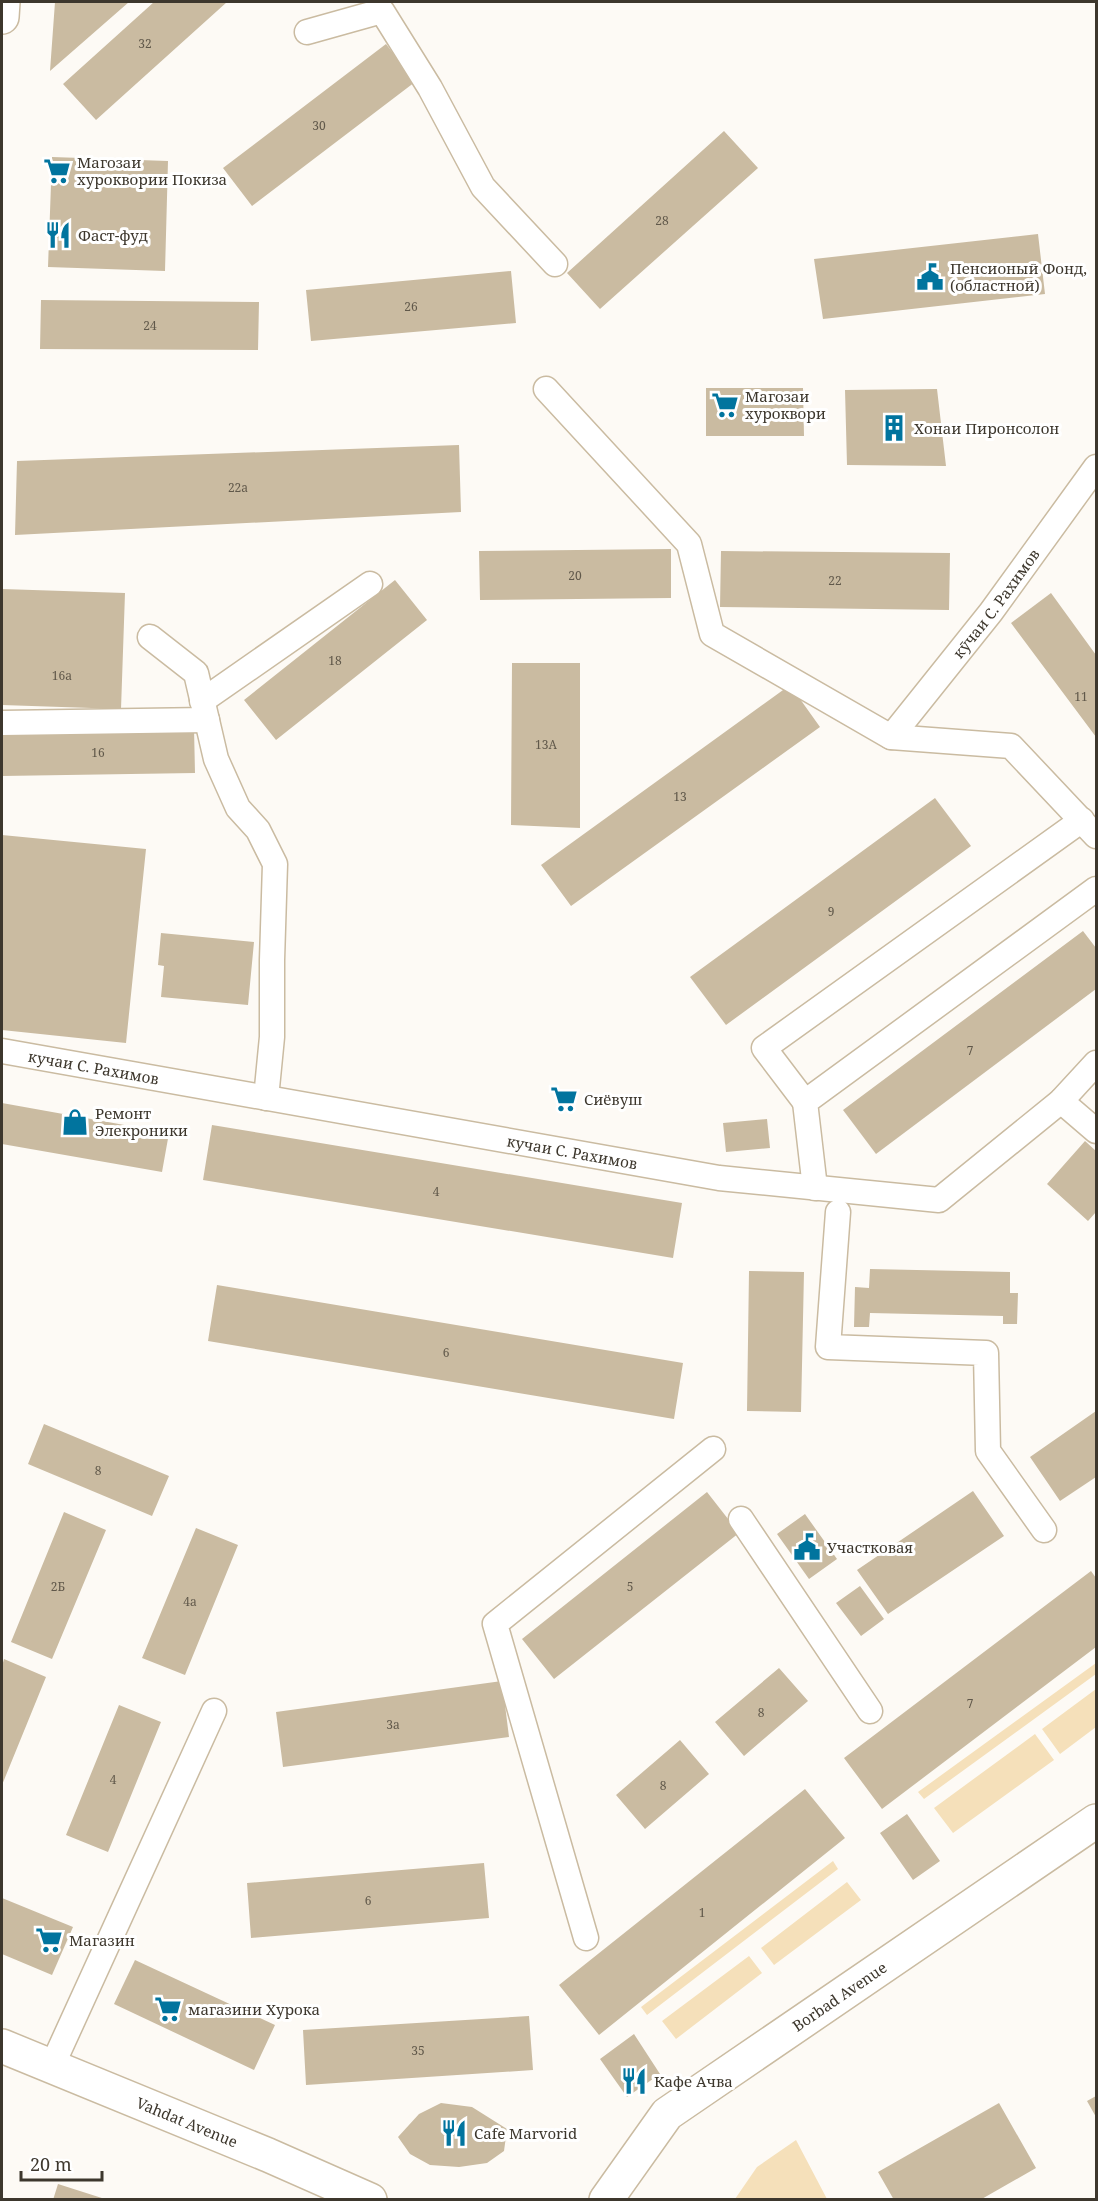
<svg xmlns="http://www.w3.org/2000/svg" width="1098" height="2201" viewBox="0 0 1098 2201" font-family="'Noto Serif',serif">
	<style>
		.green { fill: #f5e0ba }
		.building { fill: #cabba1 }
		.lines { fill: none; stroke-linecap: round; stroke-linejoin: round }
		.street-casing { stroke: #cabba1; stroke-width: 27 }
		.secondary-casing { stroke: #cabba1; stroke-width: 36 }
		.street { stroke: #fff; stroke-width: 24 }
		.secondary { stroke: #fff; stroke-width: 33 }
		.labels { text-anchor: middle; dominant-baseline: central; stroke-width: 6; stroke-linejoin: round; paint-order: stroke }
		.number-label { font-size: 12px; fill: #60584a }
		.poi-label { font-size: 15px; fill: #3d372d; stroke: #fff; text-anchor: start }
		.street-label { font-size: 15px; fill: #3d372d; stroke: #fff }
	</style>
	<rect width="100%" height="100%" fill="#fdfaf5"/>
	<path class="green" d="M1096 1663V1674L924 1799 918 1792Z
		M1096 1689V1727L1060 1754 1042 1729Z
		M1035 1734 1054 1760 953 1833 934 1808Z
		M833 1861 838 1869 647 2015 641 2007Z
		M847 1882 861 1900 774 1965 761 1948Z
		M749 1956 762 1973 676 2039 662 2021Z
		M796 2140 827 2199H735L757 2167Z"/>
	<path class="building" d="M55 2H129L50 71Z
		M154 2H227L96 120 63 84Z
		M386 44 415 82 252 206 223 168Z
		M724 131 758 168 600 309 567 273Z
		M52 157 168 161 165 271 48 267Z
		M1038 234 1045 294 823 319 814 259Z
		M511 271 516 323 311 341 306 290Z
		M41 300 259 302 258 350 40 349Z
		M706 388H803L804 436H706Z
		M937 389 946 466 847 465 845 390Z
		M459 445 461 512 15 535 17 461Z
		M671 549V598L480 600 479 551Z
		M721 551 950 553 949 610 720 607Z
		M395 580 427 620 276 740 244 700Z
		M2 589 125 593 121 709 2 705Z
		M1051 593 1096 655V737L1011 623Z
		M512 663H580V828L511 825Z
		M790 685 820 727 571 906 541 865Z
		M194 728 195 773 2 776V731Z
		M935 798 971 846 726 1025 690 977Z
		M2 835 146 849 126 1043 2 1030Z
		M1083 931 1096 948V989L876 1154 843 1110Z
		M161 933 254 942 248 1005 161 997 164 966 158 965Z
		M2 1103 169 1133 162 1172 2 1144Z
		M767 1119 770 1148 726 1152 723 1123Z
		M212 1125 682 1203 673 1258 203 1180Z
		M1085 1141 1096 1151V1212L1088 1221 1047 1184Z
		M870 1269 1010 1272V1293H1018L1017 1324H1003V1316L870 1313 869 1327H854L855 1287 869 1288Z
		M749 1271 804 1272 801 1412 747 1411Z
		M217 1285 683 1363 674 1419 208 1341Z
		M1096 1411V1477L1060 1501 1030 1457Z
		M44 1424 169 1476 152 1516 28 1464Z
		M973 1491 1004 1536 888 1614 857 1570Z
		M707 1492 739 1533 554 1679 522 1639Z
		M64 1512 106 1530 52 1659 11 1642Z
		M805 1514 837 1559 809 1579 777 1534Z
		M196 1528 238 1545 185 1675 142 1658Z
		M1091 1571 1096 1578V1647L882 1809 844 1758Z
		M860 1586 884 1619 861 1636 836 1603Z
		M4 1659 46 1677 2 1785V1666Z
		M779 1668 808 1701 744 1756 715 1722Z
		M502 1681 509 1737 283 1767 276 1712Z
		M119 1705 161 1722 108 1852 66 1835Z
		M680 1740 709 1774 645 1829 616 1795Z
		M805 1789 845 1838 599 2035 559 1985Z
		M907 1814 940 1861 913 1880 880 1833Z
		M484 1863 489 1918 251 1938 247 1883Z
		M2 1898 73 1927 52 1975 2 1954Z
		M135 1960 275 2025 254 2070 114 2004Z
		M529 2016 533 2070 306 2085 303 2030Z
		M634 2034 660 2074 627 2097 600 2059Z
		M1096 2096V2117L1087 2101Z
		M441 2103 472 2107 507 2129 504 2151 487 2163 459 2167 430 2165 410 2154 398 2137 419 2114Z
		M999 2103 1036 2168 980 2200H894L878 2172Z
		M58 2184 105 2199V2200H53Z"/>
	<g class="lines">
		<defs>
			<g id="street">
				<path d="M307 32 382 11 430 88 483 187 555 264"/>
				<path d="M546 389 689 544 712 634 891 737 1011 746 1096 836"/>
				<path d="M150 637 196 673 216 759 238 808 258 830 275 864 272 960V1037L266 1098"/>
				<path d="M202 701 370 584"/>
				<path d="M2 723 207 720"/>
				<path id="s1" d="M891 737 991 612 1096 467"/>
				<path id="s2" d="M2 1051 719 1178 939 1200 1061 1101 1096 1063"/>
				<path d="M1061 1101 1096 1131"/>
				<path d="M805 1102 764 1048 1082 820"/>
				<path d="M815 1188 805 1102 1096 889"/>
				<path d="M838 1212 828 1347 986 1353 988 1451 1044 1530"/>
				<path d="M741 1519 870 1711"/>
				<path d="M586 1938 495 1624 713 1449"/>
				<path d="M52 2066 214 1711"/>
			</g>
			<g id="secondary">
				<path d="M2 17 3 2"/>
				<path id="s3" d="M2 2046 268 2155 370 2200"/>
				<path id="s4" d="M606 2200 667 2114 1096 1821"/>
			</g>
		</defs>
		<use href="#street" class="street-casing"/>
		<use href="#secondary" class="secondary-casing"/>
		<use href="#street" class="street"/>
		<use href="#secondary" class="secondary"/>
	</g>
	<defs>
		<symbol id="supermarket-bare" viewBox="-9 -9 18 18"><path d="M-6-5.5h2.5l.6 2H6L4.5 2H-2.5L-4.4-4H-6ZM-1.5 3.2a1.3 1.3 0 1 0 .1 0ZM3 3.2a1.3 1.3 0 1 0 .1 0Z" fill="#01749e" stroke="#fff" stroke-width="2.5" paint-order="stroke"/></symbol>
		<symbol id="restaurant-bare" viewBox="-9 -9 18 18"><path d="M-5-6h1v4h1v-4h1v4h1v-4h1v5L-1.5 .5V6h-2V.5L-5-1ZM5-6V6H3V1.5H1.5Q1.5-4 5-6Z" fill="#01749e" stroke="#fff" stroke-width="2.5" paint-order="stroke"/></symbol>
		<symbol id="civic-bare" viewBox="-9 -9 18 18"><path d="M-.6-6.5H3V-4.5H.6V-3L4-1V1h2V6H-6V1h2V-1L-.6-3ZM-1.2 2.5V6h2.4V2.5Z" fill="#01749e" stroke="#fff" stroke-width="2.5" paint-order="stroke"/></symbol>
		<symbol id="building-bare" viewBox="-9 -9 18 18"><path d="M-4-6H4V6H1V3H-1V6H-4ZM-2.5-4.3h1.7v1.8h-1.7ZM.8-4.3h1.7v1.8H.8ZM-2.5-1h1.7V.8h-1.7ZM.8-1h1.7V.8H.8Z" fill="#01749e" stroke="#fff" stroke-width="2.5" paint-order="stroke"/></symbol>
		<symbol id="shop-bare" viewBox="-9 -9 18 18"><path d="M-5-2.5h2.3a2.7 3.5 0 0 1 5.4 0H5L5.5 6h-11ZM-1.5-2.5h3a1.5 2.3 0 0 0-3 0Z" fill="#01749e" stroke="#fff" stroke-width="2.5" paint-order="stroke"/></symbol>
	</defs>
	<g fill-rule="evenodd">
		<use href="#supermarket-bare" x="38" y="152" width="38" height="38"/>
		<use href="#restaurant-bare" x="39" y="216" width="38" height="38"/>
		<use href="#civic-bare" x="911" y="258" width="38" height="38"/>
		<use href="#supermarket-bare" x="706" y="386" width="38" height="38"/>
		<use href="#building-bare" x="875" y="409" width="38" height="38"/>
		<use href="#supermarket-bare" x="545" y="1080" width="38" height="38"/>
		<use href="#shop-bare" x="56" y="1103" width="38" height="38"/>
		<use href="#civic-bare" x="788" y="1528" width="38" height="38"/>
		<use href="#supermarket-bare" x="30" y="1921" width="38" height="38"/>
		<use href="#supermarket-bare" x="149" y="1990" width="38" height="38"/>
		<use href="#restaurant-bare" x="615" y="2062" width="38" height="38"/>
		<use href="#restaurant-bare" x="435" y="2114" width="38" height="38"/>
	</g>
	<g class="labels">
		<g class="number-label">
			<text x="145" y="43">32</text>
			<text x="319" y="125">30</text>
			<text x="662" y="220">28</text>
			<text x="411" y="306">26</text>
			<text x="150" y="325">24</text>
			<text x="238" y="487">22a</text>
			<text x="575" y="575">20</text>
			<text x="835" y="580">22</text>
			<text x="335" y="660">18</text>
			<text x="62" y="675">16а</text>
			<text x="1081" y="696">11</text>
			<text x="546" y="744">13А</text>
			<text x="98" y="752">16</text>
			<text x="680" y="796">13</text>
			<text x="831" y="911">9</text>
			<text x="970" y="1050">7</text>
			<text x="436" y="1191">4</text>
			<text x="446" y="1352">6</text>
			<text x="98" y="1470">8</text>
			<text x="58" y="1586">2Б</text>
			<text x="630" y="1586">5</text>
			<text x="190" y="1601">4а</text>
			<text x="970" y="1703">7</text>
			<text x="761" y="1712">8</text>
			<text x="393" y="1724">3а</text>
			<text x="113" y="1779">4</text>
			<text x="663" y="1785">8</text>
			<text x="368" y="1900">6</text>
			<text x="702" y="1912">1</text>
			<text x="418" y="2050">35</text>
		</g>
		<g class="poi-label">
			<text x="77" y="162">Магозаи<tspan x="77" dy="17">хуроквории Покиза</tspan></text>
			<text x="78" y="235">Фаст-фуд</text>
			<text x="950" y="268">Пенсионый Фонд,<tspan x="950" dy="17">(областной)</tspan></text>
			<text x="745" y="396">Магозаи<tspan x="745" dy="17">хуроквори</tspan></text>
			<text x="914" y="428">Хонаи Пиронсолон</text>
			<text x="584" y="1099">Сиёвуш</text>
			<text x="95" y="1113">Ремонт<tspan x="95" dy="17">Элекроники</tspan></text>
			<text x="827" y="1547">Участковая</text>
			<text x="69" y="1940">Магазин</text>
			<text x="188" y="2009">магазини Хурока</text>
			<text x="654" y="2081">Кафе Ачва</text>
			<text x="474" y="2133">Cafe Marvorid</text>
		</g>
		<g class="street-label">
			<text stroke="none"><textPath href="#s1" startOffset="170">кӯчаи С. Рахимов</textPath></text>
			<text stroke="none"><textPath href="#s2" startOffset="93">кучаи С. Рахимов</textPath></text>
			<text stroke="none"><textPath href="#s2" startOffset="579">кучаи С. Рахимов</textPath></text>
			<text stroke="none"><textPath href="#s4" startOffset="314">Borbad Avenue</textPath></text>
			<text stroke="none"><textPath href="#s3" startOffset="200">Vahdat Avenue</textPath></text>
		</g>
	</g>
	<rect width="1098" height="2201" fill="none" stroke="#3d372d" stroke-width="6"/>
	<path d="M21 2171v9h81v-9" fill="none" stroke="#3d372d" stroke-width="3"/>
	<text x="30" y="2171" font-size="18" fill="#3d372d" stroke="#ffffff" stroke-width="4.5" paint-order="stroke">20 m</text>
</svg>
